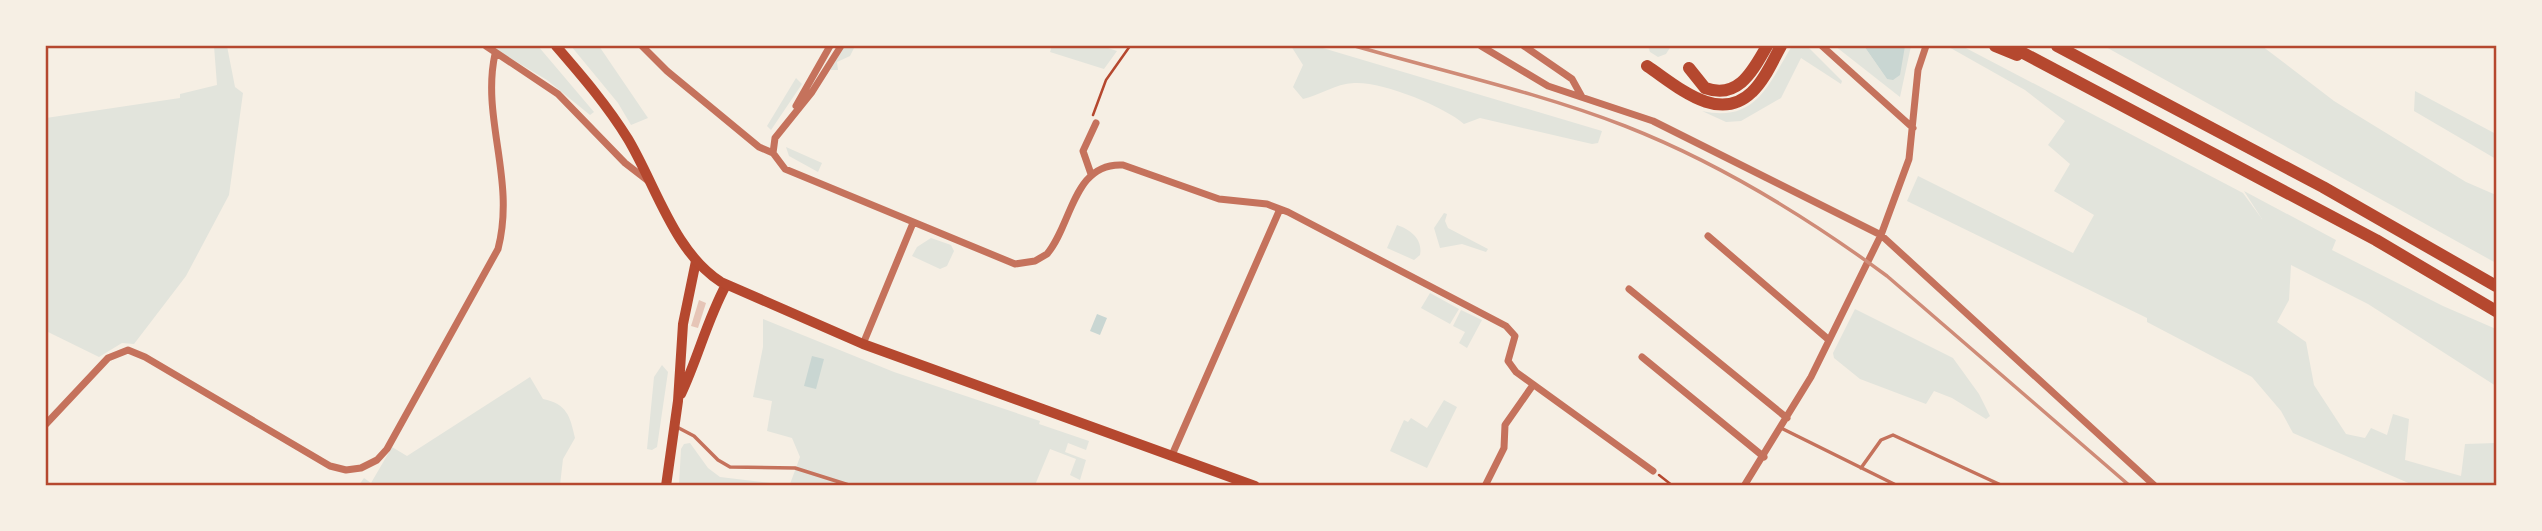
<svg xmlns="http://www.w3.org/2000/svg" width="2542" height="531" viewBox="0 0 2542 531" font-family="'Times New Roman',serif">
	<style>
		.green { fill: #e2e4dc }
		.water { fill: #c9d6d2 }
		.building { fill: #e6c5b7 }
		.lines { fill: none; stroke-linecap: round; stroke-linejoin: round }
		.path { stroke: #b5482f; stroke-width: 2.5 }
		.service { stroke: #c5725c; stroke-width: 3.5 }
		.minor { stroke: #c5725c; stroke-width: 7 }
		.secondary { stroke: #b5482f; stroke-width: 10 }
		.primary { stroke: #b5482f; stroke-width: 10 }
		.motorway { stroke: #b5482f; stroke-width: 12 }
		.rail { stroke: #cf8b77; stroke-width: 3.5 }
		.neatline { fill: none; stroke: #b5482f; stroke-width: 2.5 }
	</style>
	<rect width="100%" height="100%" fill="#f6efe4"/>
	<path class="green" d="M214 46H227L235 87 243 93 229 195 186 276 134 344 122 343 99 357 46 331V118L180 98V94L217 85Z
		M490 46H538L594 112 590 115 547 80Z
		M571 46H599L648 118 631 125 618 103Z
		M845 46H855L850 56 837 62 838 70H830Z
		M1052 46H1102L1117 51 1104 69 1050 52Z
		M1291 46H1316L1602 131 1598 143 1592 144 1480 118 1464 124C1444 106 1381 81 1354 83 1335 84 1320 95 1303 99L1293 87 1303 65Z
		M1648 46H1671L1666 54 1658 57 1650 52Z
		M1792 46H1807L1842 81 1841 84 1801 58 1781 98 1741 121 1726 122 1702 111C1756 123 1768 85 1792 46Z
		M1835 46H1864L1887 79 1905 46H1911L1900 97Z
		M1947 46H1962L2243 193 2262 219 2244 191 2336 240 2332 250 2443 306 2496 329V386L2368 304 2291 265 2289 300 2277 322 2306 342 2314 385 2346 434 2365 438 2371 428 2387 435 2393 414 2409 419 2405 460 2461 476 2465 444 2496 443V485H2413L2293 433 2281 411 2252 377 2147 322V318L1907 201 1918 176 2073 253 2094 215 2054 191 2070 164 2048 145 2065 121 2025 90Z
		M2104 46H2262L2334 101 2466 182 2496 195V263Z
		M796 78 802 84 771 130 767 126Z
		M2415 91 2496 134V159L2414 111Z
		M786 147 822 163 818 172 789 156Z
		M1444 213 1447 214 1445 221 1448 228 1488 249 1486 252 1462 244 1440 248 1434 228Z
		M1397 225C1411 230 1423 239 1420 255L1414 260 1387 248Z
		M931 238 951 245 954 251 947 266 940 269 912 256 917 247Z
		M1430 293 1459 309 1450 324 1421 308Z
		M1855 309 1953 358 1979 394 1990 416 1986 419 1952 398 1934 391 1926 404 1860 379 1834 358 1833 353Z
		M1461 310 1482 320 1467 348 1459 343 1465 332 1453 326Z
		M763 319 894 372 1040 421 1039 424 1089 441 1086 450 1068 443 1065 452 1086 460 1080 480 1070 475 1076 459 1050 449 1035 485 790 484 800 457 792 438 767 431 772 401 753 397 763 347Z
		M662 365 668 372 657 447 652 450 647 449 654 377Z
		M530 377 543 399C567 404 570 416 575 438L563 459 560 485H359L364 478 371 483 392 447 407 456Z
		M1444 400 1457 407 1427 468 1390 451 1404 420 1408 422 1411 418 1427 428Z
		M690 443 708 468 720 477 788 485H679L681 449 684 444Z"/>
	<path class="water" d="M1864 46H1905L1900 75 1893 80 1887 79Z
		M1097 314 1107 318 1100 335 1090 331Z
		M812 356 824 359 816 389 804 386Z"/>
	<path class="building" d="M699 300 706 303 698 328 691 326Z"/>
	<g class="lines">
		<path class="path" d="M1093 115 1106 80 1130 46
			M1659 475 1673 486"/>
		<path class="service" d="M675 426 694 436 718 460 730 467 795 468 852 486
			M1781 428 1898 486
			M1861 468 1881 440 1893 435 2003 486"/>
		<path class="minor" d="M486 46 558 94 625 163 647 180
			M642 46 667 71 759 147 773 153
			M841 46 812 92 775 138 773 153 785 169 1015 264 1035 261 1047 254C1072 225 1073 162 1123 165L1219 199 1267 204 1288 212 1506 326 1515 336 1508 361 1516 372 1653 471
			M1481 46 1548 86 1653 121 1881 235 2155 486
			M1524 46 1572 79 1582 97
			M1822 46 1913 128
			M796 106 830 46
			M1091 174 1083 151 1096 123
			M1708 236 1829 340
			M1629 289 1787 418
			M863 344 913 223
			M1642 357 1764 457
			M46 424 108 358 128 350 145 357 330 466 346 470 361 468 377 460 387 449 498 249C516 180 481 118 495 54
			M1172 455 1280 209
			M1485 486 1504 448 1505 425 1533 385
			M1744 486 1811 377 1881 235 1909 159 1918 70 1926 46"/>
		<path class="secondary" d="M681 394C698 358 707 320 726 285
			M666 486 678 401 683 324 696 261"/>
		<path class="primary" d="M556 46C582 76 607 105 628 139 656 186 674 252 721 282L863 344 1255 486"/>
		<path class="motorway" d="M1995 46 2017 55
			M2010 46 2376 240 2496 311
			M2057 46 2323 187 2496 286
			M1647 66C1676 85 1718 125 1752 92 1765 80 1773 60 1781 46
			M1689 68 1705 88C1739 100 1753 70 1767 46"/>
		<path class="rail" d="M1355 46C1445 72 1537 92 1625 126 1717 162 1807 217 1887 276L2130 486"/>
	</g>
	<rect width="2542" height="531" fill="none" stroke="#f6efe4" stroke-width="94"/>
	<rect x="47" y="47" width="2448" height="437" class="neatline"/>
</svg>
